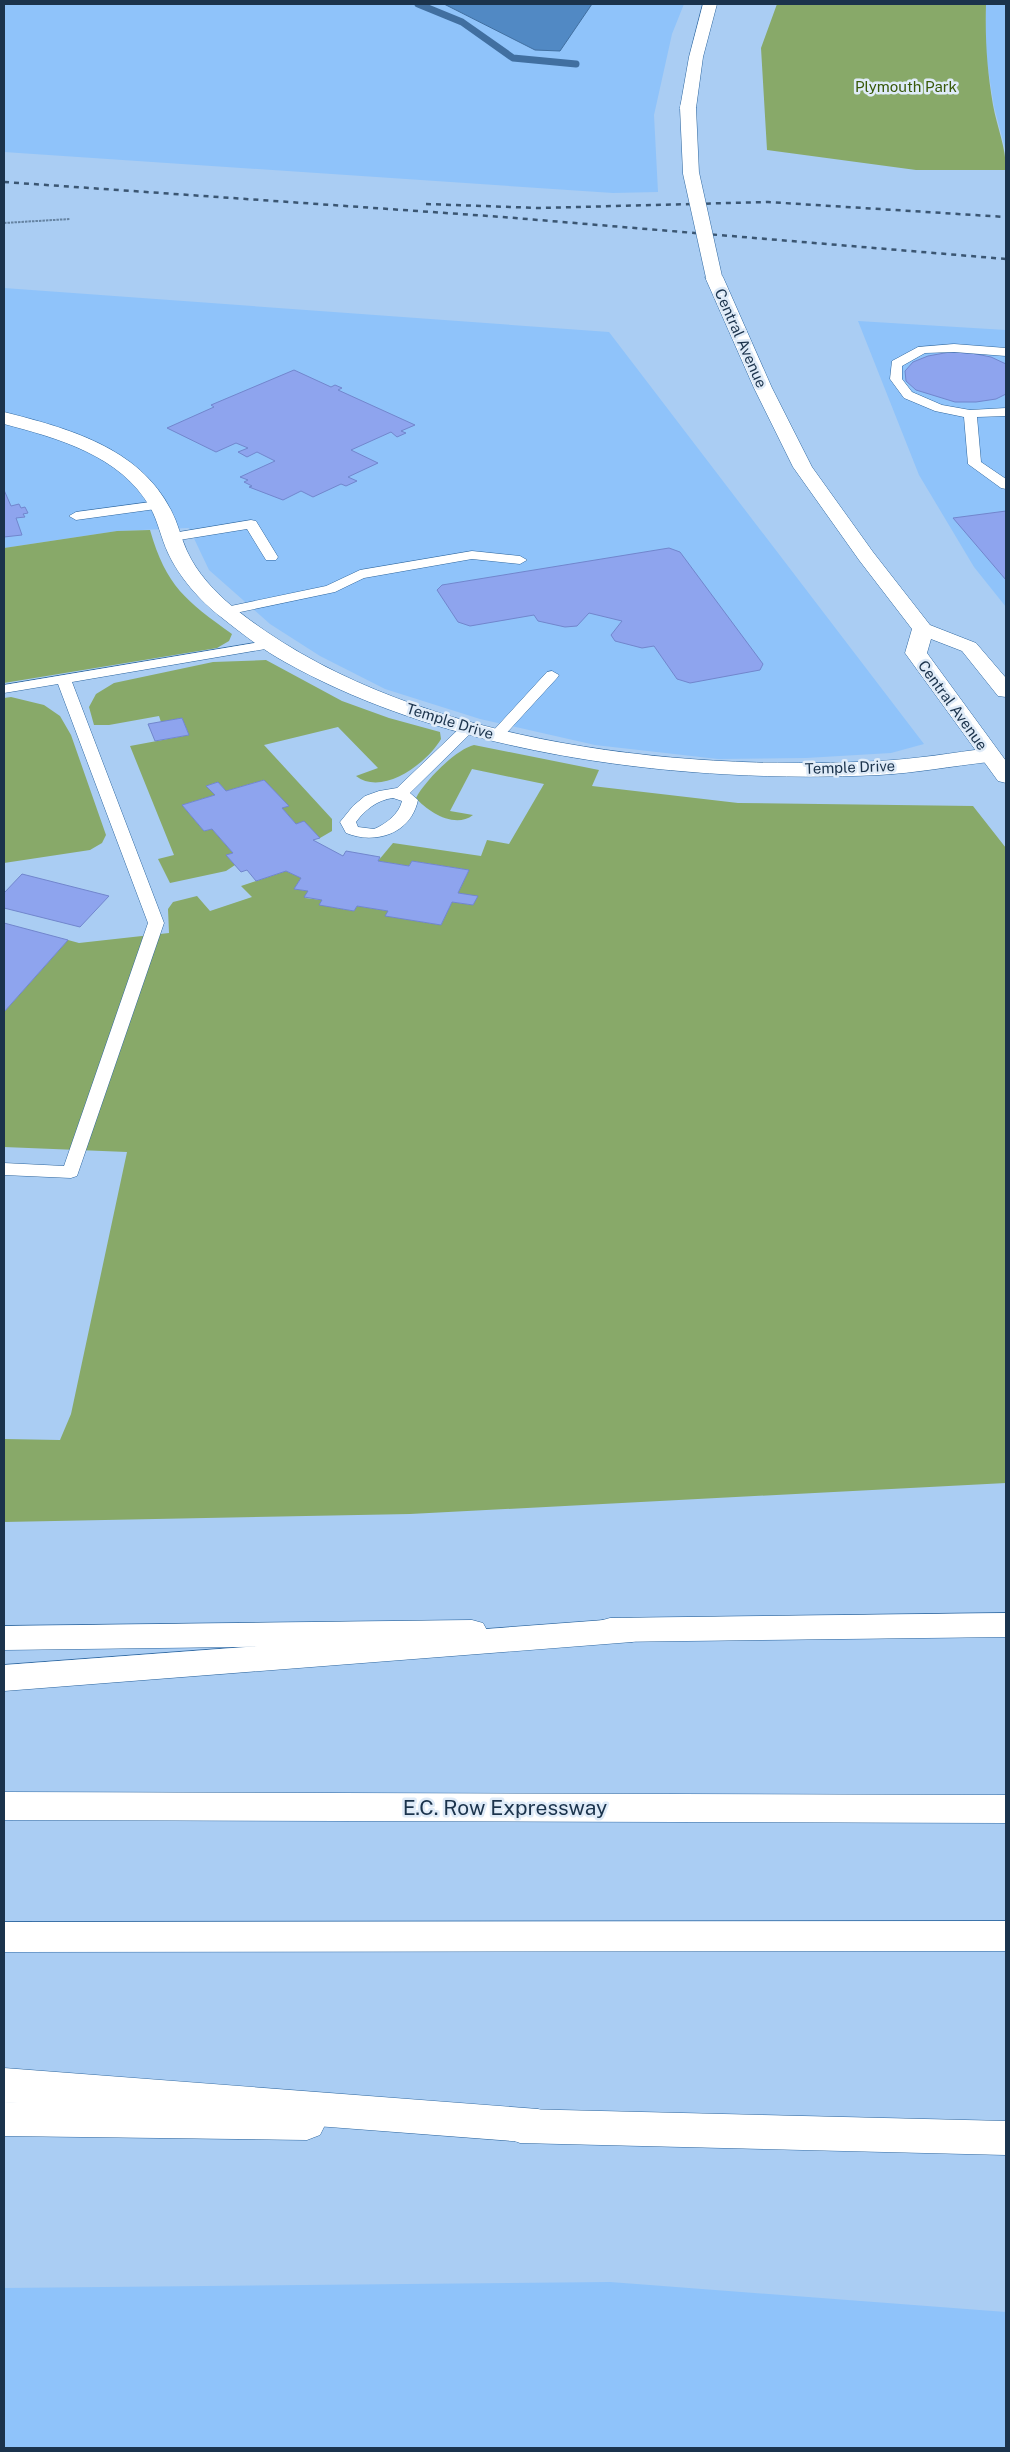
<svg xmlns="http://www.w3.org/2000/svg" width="1010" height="2452" viewBox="0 0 1010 2452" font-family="'Public Sans',sans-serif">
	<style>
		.built { fill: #8fc3fa }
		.green { fill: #88a969 }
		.water { fill: #5189c4; stroke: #416fa0 }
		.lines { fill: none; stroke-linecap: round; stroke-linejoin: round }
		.stream { stroke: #416fa0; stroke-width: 7 }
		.building { fill: #8ea4ee; stroke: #7186cd }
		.lane-casing { stroke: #2e67a0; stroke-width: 1 }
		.street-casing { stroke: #2e67a0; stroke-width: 1 }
		.secondary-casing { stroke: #2e67a0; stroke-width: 1 }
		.highway-casing { stroke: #2e67a0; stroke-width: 1 }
		.path { stroke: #6583a2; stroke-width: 2; stroke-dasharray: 2.5 1; stroke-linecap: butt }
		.lane { fill: #fff; fill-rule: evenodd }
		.street { fill: #fff; fill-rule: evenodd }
		.secondary { fill: #fff; fill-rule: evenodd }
		.highway { fill: #fff; fill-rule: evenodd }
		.rail { stroke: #3b5672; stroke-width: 2.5; stroke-dasharray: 5 5; stroke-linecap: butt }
		.secondary-bridge-casing { stroke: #2e67a0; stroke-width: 17; stroke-linecap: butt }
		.secondary-bridge { stroke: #fff; stroke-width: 16 }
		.labels { text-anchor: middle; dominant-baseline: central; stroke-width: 5; stroke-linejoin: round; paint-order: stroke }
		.far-park-label { font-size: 15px; fill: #385909; stroke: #dfebf8 }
		.far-street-label { font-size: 15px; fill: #1b334c; stroke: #dfebf8 }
		.near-street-label { font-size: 21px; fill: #1b334c; stroke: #dfebf8 }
	</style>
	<rect width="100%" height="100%" fill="#aacdf3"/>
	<path class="built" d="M4 4H684L672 34 654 115 658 192 613 193 4 152Z
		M986 4H1006V152L994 107 985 50Z
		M4 288 609 332 924 744 891 753 806 758 718 759 595 745 480 719 385 689 320 656 270 624 209 570 189 528 117 531 4 548Z
		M858 321 1006 330V607L974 567 919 475Z
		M610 2282 1006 2312V2448H4V2288Z"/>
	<path class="green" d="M777 4H986C985 40 987 69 993 105 997 127 1006 147 1006 170H916L767 150 761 48Z
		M150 530C166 586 186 601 232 634L229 641 217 648 4 683V548L117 531Z
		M266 660 342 701 389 718 440 732 441 739C428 762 383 797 356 776L378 768 338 727 264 745 332 819V831L320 838 304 822 296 824 282 808 288 806 264 780 226 791 218 782 206 786 215 795 182 805 204 831 212 829 233 853 226 855 235 865 226 871 170 883 158 859 174 855 130 746 189 735 182 718 161 722 159 716 109 725H94L89 707 96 694 114 683 213 662Z
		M11 697 44 705 60 716 71 735 106 835 102 843 90 850 4 863V698Z
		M474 745 599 770 592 786 738 803 973 806 1006 848V1483L410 1514 4 1522V1439L60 1440 71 1414 127 1152 4 1147V1012L68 940 79 943 169 933 168 909 173 902 197 896 210 911 252 897 241 886 286 871 301 878 294 889 308 891 305 898 322 900 320 905 354 911 357 906 388 911 386 916 441 925 452 902 473 905 477 897 458 893 469 870 412 861 409 866 378 861 393 843 481 856 487 840 509 844 544 784 472 769 450 811 473 815C455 829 428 812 416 798 424 782 456 749 474 745Z"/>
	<path class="water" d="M444 4H592L560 51 535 50Z"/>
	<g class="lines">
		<path class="stream" d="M418 4 462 22 513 58 576 64"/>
	</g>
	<path class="building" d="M950 352 971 353 991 357 1006 364V394L996 399 976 402H955L916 390 906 381 905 371 913 362 928 356Z
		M294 370 331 387 335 385 342 388 338 390 415 425 401 431 406 433 397 437 391 432 351 450 378 463 348 477 357 481 346 486 341 484 313 497 301 491 283 500 249 487 252 486 244 482 248 480 240 477 275 461 257 452 247 457 238 452 248 448 236 443 216 452 167 428 214 407 211 405Z
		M4 490 11 506 19 504 21 508 25 507 28 513 23 514 25 517 16 518 22 535 4 537Z
		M1006 511V580L953 518Z
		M669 548 680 552 763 664 760 670 690 683 677 679 654 646 642 648 615 641 611 635 622 621 589 613 577 626 565 627 538 621 534 615 470 626 458 622 437 590 442 585Z
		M182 718 189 735 155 741 148 724Z
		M264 780 289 806 282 808 296 824 304 821 320 838 313 840 343 856 346 851 380 857 378 861 409 866 412 861 469 870 458 893 478 896 473 905 452 902 441 925 385 916 388 911 357 906 354 911 319 905 322 900 304 897 308 891 294 889 301 878 286 871 256 881 247 870 241 872 226 855 233 853 212 829 204 831 182 805 215 795 206 786 218 782 226 791Z
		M22 874 109 896 80 927 4 908V893Z
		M4 923 68 940 4 1012Z"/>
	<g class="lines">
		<defs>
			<path id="lane" d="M954 344 1006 348V356L954 352 925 353 902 366V379L912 392 942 405 970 410 1006 408V416L977 417 981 462 1006 479V489L1001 488 968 464 964 417 935 411 904 398 890 379 892 361 918 347Z
				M158 501 165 505 163 508 76 520 69 516 76 512Z
				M251 520 256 521 278 557 276 560H266L247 529 173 541 166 537 173 533Z
				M472 551 520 556 527 560 520 564 472 559 364 578 335 592 226 615 219 611 226 607 326 586 360 570Z
				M272 640 279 644 277 647 72 682 164 923 77 1176 71 1178 4 1175V1163L64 1166 148 923 58 684 4 693V685Z
				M552 671 559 675 557 678 502 738H492L489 735 492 732 547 672Z
				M469 722 474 724 477 727 474 730 410 793 418 800C411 834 375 845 346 833L340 822 353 806 365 796 379 791 397 788 464 724ZM393 798 402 801C399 814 386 824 374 829L358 827 356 822C365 810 377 800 393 798Z"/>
			<path id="street" d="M4 412C67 428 139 447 171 510 178 523 181 538 187 551 197 573 215 592 233 607 400 742 671 772 879 761 916 759 952 753 989 748L997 750 1000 755 997 760 989 762C952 766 916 773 879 775 687 784 454 757 285 662 263 650 241 633 221 617 200 601 179 577 168 553 161 538 158 521 150 507 120 455 57 438 4 424Z"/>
			<path id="secondary" d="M703 4H717L703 57 696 108 688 113 680 108 689 57Z
				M714 272 720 273 723 277 772 388 812 467 873 552 930 625 976 643 1006 678V697L998 696 962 651 931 639 927 653 1006 761V783L998 781 905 653 912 629 859 560 793 467 754 388 705 277 708 273Z
				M1006 1613V1637L610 1642 599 1639 594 1630 599 1621 610 1618Z
				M472 1620 483 1623 488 1632 483 1641 472 1644 4 1650V1626Z
				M4 2102 307 2106 320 2111 326 2123 320 2135 307 2140 4 2136Z
				M520 2109 1006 2121V2155L520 2143 507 2138 501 2126 507 2114Z"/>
			<path id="highway" d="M632 1618 643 1621 648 1630 643 1639 632 1642 4 1691V1665Z
				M4 1792 1006 1795V1823L4 1820Z
				M1006 1921V1951L4 1952V1922Z
				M4 2068 538 2109 551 2114 557 2126 551 2138 538 2143 4 2102Z"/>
		</defs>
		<use href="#lane" class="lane-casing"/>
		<use href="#street" class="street-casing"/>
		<use href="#secondary" class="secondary-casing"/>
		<use href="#highway" class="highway-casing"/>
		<path class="path" d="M4 223 70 219"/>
		<use href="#lane" class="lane"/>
		<use href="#street" class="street"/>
		<use href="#secondary" class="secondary"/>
		<use href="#highway" class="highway"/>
		<path class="rail" d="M4 182 503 217 1006 259
			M426 204 539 208 768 202 1006 217"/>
		<defs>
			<path id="secondary-bridge" d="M688 108 691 173 714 277"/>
		</defs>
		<use href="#secondary-bridge" class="secondary-bridge-casing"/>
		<use href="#secondary-bridge" class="secondary-bridge"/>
	</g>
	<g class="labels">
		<g class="far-park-label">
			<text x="906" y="86">Plymouth Park</text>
		</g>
		<g class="far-street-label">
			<text transform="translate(741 338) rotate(66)">Central Avenue</text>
			<text transform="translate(953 705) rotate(54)">Central Avenue</text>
			<text transform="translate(450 721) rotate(17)">Temple Drive</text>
			<text transform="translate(850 767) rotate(-2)">Temple Drive</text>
		</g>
		<g class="near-street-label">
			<text x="505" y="1807">E.C. Row Expressway</text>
		</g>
	</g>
	<rect width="1010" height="2452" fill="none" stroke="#1b334c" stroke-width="10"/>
</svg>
